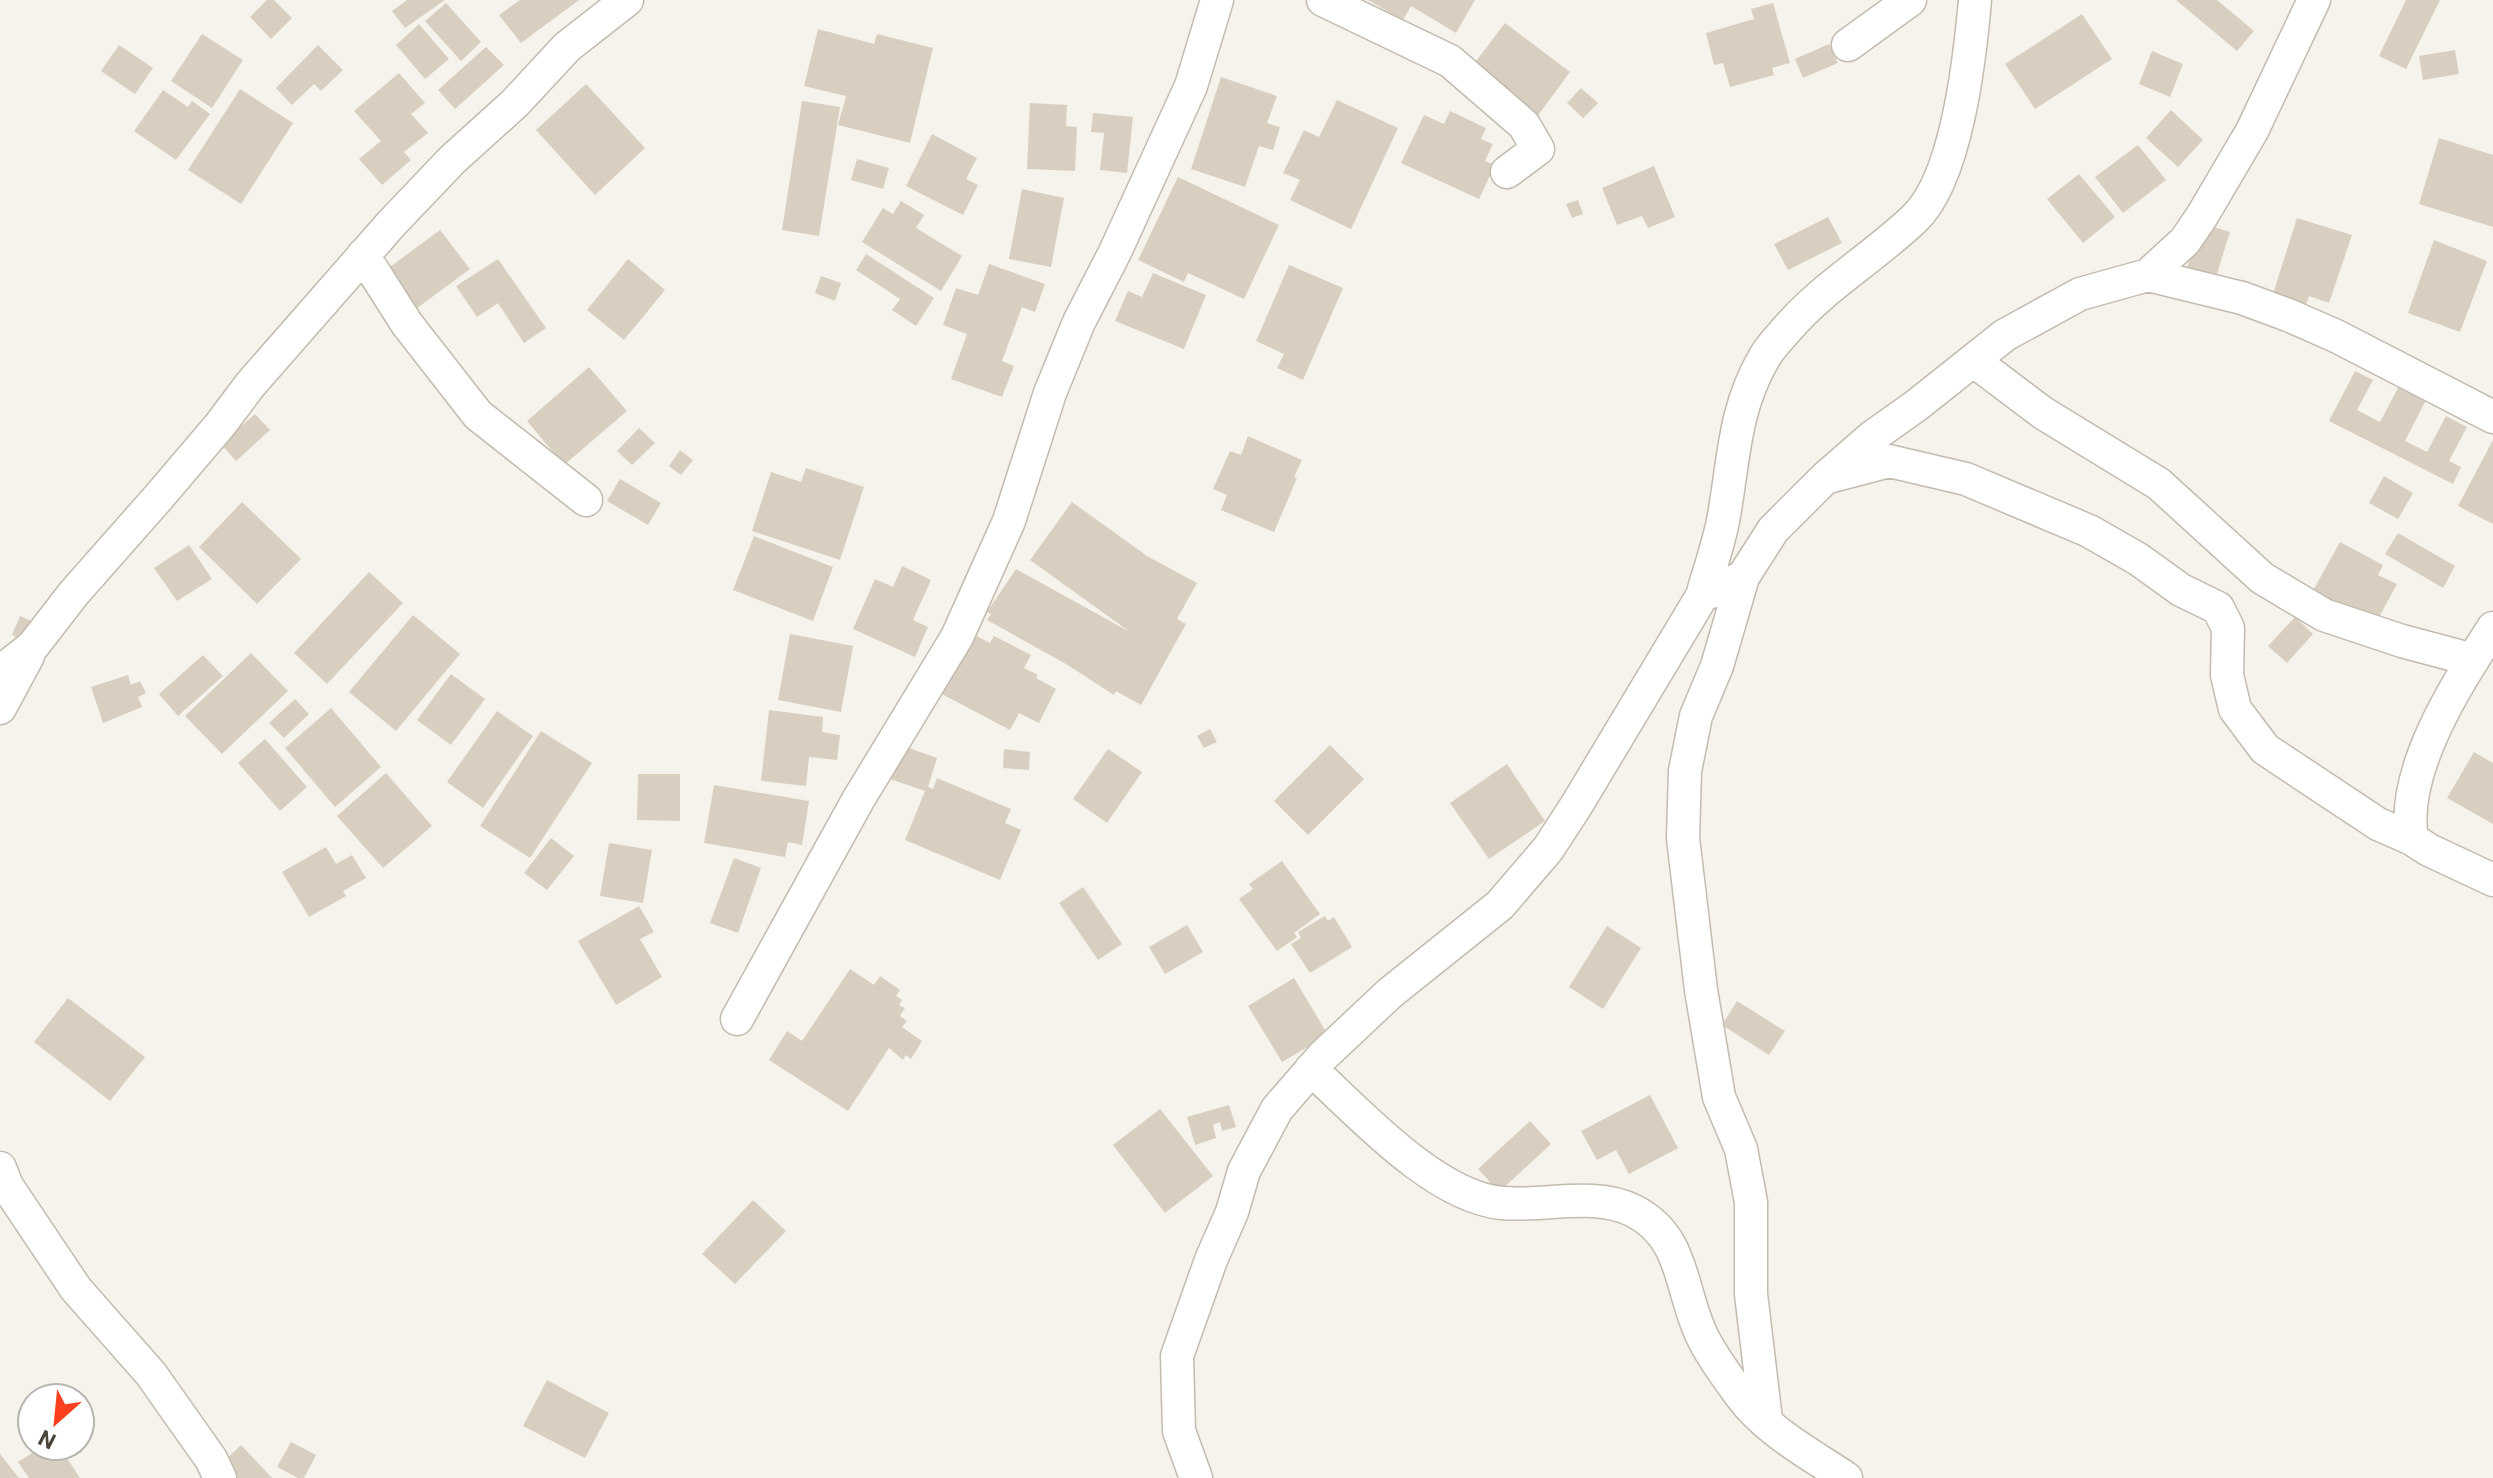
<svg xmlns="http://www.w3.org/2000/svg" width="2493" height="1478" viewBox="0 0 2493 1478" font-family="Roboto,sans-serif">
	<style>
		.building { fill: #d8cfc1 }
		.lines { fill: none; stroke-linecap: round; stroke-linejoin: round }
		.street-casing { stroke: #c2bbae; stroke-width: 35 }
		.street { stroke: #fff; stroke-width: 32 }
	</style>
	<rect width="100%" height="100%" fill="#f6f3ec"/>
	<path class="building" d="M267 0H274L292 18 271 39 250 17Z
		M407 0H445L405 28 392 11Z
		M520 0H579L521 43 499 15Z
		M1368 0H1475L1456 33 1411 6 1403 20Z
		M2176 0H2217L2254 31 2237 51Z
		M2406 0H2440L2406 69 2379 56Z
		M446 3 481 42 461 61 425 21Z
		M1773 3 1790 63 1772 68 1774 75 1730 87 1723 63 1714 65 1706 33 1754 19 1751 9Z
		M2082 14 2112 59 2035 109 2005 64Z
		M1505 23 1570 72 1536 118 1470 69Z
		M419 24 449 59 425 79 396 45Z
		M818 29 874 44 877 34 933 48 910 143 838 125 846 96 804 86Z
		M202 34 243 60 212 108 171 81Z
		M1829 44 1838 63 1803 78 1795 59Z
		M119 45 153 68 135 94 101 71Z
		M318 45 343 70 321 91 314 84 292 105 276 88Z
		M486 47 504 65 455 109 438 90Z
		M2455 50 2459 74 2423 80 2419 56Z
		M2152 51 2183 64 2170 97 2139 84Z
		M399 73 425 103 411 114 428 133 404 152 411 160 382 185 359 159 381 141 354 111Z
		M1221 77 1277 96 1267 123 1280 127 1273 150 1259 146 1245 187 1191 169Z
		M586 84 645 148 595 195 536 130Z
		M1581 88 1598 103 1583 118 1567 103Z
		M240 89 293 123 241 204 188 170Z
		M163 90 188 107 192 101 210 114 176 160 134 131Z
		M1337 100 1398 128 1351 229 1290 200 1300 180 1283 173 1304 130 1319 137Z
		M802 101 840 107 819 236 782 230Z
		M1030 103 1067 105 1066 126 1077 127 1075 171 1027 169Z
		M2171 110 2203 140 2178 167 2146 138Z
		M1450 111 1486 128 1481 139 1493 144 1485 161 1495 165 1479 199 1401 163 1424 115 1444 124Z
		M1093 113 1133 117 1127 173 1100 170 1104 133 1091 132Z
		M932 134 977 158 966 179 978 185 963 215 906 186Z
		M2439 138 2493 155V227L2419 204Z
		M2138 145 2166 180 2123 213 2095 177Z
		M857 159 889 168 883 189 851 180Z
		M1654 166 1675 217 1648 228 1642 216 1617 225 1602 188Z
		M2079 174 2115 217 2083 243 2047 199Z
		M1178 177 1279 225 1244 299 1188 273 1184 282 1138 260Z
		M1022 189 1064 198 1051 267 1009 259Z
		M1578 200 1583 214 1572 218 1566 204Z
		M901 201 924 215 916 228 962 256 941 291 862 242 883 208 893 214Z
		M1828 217 1842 243 1788 270 1774 244Z
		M2297 218 2352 235 2329 303 2309 296 2305 308 2272 297Z
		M2201 223 2230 232 2215 280 2186 271Z
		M440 230 470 269 409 314 379 275Z
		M2434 240 2487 261 2460 332 2408 313Z
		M866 254 934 298 916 326 892 310 900 299 856 270Z
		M498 259 546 328 524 343 498 303 477 317 456 286Z
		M628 259 665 290 624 340 587 310Z
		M989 264 1045 284 1035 312 1022 307 1002 361 1014 366 1002 397 951 379 967 334 943 325 956 288 978 295Z
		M1289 265 1343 288 1303 380 1277 368 1284 354 1256 341Z
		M1153 273 1206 295 1184 349 1115 321 1128 291 1142 297Z
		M821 276 841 283 835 301 815 293Z
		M589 367 627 411 564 465 527 421Z
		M2355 371 2373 380 2357 410 2380 422 2399 386 2426 400 2405 441 2427 452 2446 416 2467 427 2449 461 2461 467 2453 484 2329 421Z
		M255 414 270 430 236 461 221 444Z
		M639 428 655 443 632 465 617 451Z
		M1248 436 1302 460 1294 477 1297 478 1274 532 1221 510 1227 495 1213 489 1230 451 1241 455Z
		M2493 440V524L2458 506Z
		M680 450 693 460 681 475 669 466Z
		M806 468 864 487 840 560 752 531 771 472 801 482Z
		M2384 476 2413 493 2398 519 2369 503Z
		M620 479 661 503 648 525 607 501Z
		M242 502 301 559 257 604 199 547Z
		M1072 502 1147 556 1197 583 1177 619 1186 624 1141 705 1116 691 1114 695 1066 664 987 620 991 614 987 612 1016 569 1130 632 1030 560Z
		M2398 533 2455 566 2443 588 2385 554Z
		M754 536 833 567 813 621 733 590Z
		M2340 542 2383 565 2378 575 2397 584 2372 630 2310 596Z
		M189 545 212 579 177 601 154 568Z
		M902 566 931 580 913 620 928 627 915 657 853 629 875 579 893 587Z
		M369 572 403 603 327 684 294 653Z
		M413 615 460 654 396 731 349 692Z
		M20 616 33 622 25 641 12 635Z
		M2295 617 2313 634 2287 663 2268 646Z
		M971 633 990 643 994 636 1031 655 1024 668 1038 675 1036 678 1056 689 1039 723 1019 713 1010 730 940 693Z
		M790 634 853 646 841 712 778 700Z
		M251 653 288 691 222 754 185 716Z
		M203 655 223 676 178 716 159 694Z
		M451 674 485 699 451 745 417 720Z
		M128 675 131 685 140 681 146 693 138 697 142 707 103 723 91 687Z
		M295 699 309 714 284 738 269 723Z
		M331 708 381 767 335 807 285 748Z
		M769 710 823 717 822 732 840 735 837 760 809 757 806 786 761 781Z
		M497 711 533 736 483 808 447 782Z
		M1210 729 1217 742 1204 748 1197 736Z
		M541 731 592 763 530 858 480 826Z
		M265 739 307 787 280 811 238 763Z
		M898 744 937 758 928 787 933 789 937 778 1011 809 1005 823 1021 830 1000 880 905 840 925 791 887 778Z
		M1330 745 1364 779 1308 835 1274 801Z
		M1004 749 1030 752 1029 770 1003 768Z
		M1108 749 1142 772 1107 823 1073 799Z
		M2474 752 2493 763V824L2447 798Z
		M1507 764 1545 821 1489 859 1450 803Z
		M386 773 432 826 383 868 337 816Z
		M638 774H680V821L637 820Z
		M714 785 809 801 802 845 788 842 785 857 704 843Z
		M551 838 574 856 547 890 524 873Z
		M609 843 652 850 643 903 600 896Z
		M326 847 336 864 352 855 366 878 343 891 346 896 309 917 282 872Z
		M734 858 761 868 738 933 710 923Z
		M1282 861 1320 914 1294 933 1297 937 1277 951 1239 899 1253 889 1249 884Z
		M1083 887 1122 944 1098 960 1059 903Z
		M639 906 654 932 640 939 662 977 616 1005 578 941Z
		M1325 916 1328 921 1334 917 1352 947 1310 973 1291 944 1301 938 1298 932Z
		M1187 925 1203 952 1165 974 1149 947Z
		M1607 926 1641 948 1603 1009 1569 987Z
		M850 969 874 985 880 976 900 990 896 996 902 1000 899 1005 905 1008 900 1016 907 1021 902 1027 922 1041 911 1059 906 1055 903 1060 889 1048 848 1111 769 1060 787 1031 802 1041Z
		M1294 978 1328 1035 1282 1062 1248 1006Z
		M68 998 145 1057 110 1101 34 1042Z
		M1737 1001 1785 1031 1769 1055 1722 1025Z
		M1650 1095 1678 1148 1629 1174 1616 1150 1597 1160 1581 1131Z
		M1229 1105 1236 1127 1222 1131 1220 1122 1213 1125 1216 1138 1195 1145 1187 1117Z
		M1160 1109 1213 1176 1165 1213 1113 1145Z
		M1530 1121 1551 1144 1499 1192 1478 1169Z
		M753 1200 786 1231 735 1284 702 1254Z
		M547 1380 609 1413 585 1458 523 1426Z
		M291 1442 316 1455 304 1478H298L277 1467Z
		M241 1445 272 1478H228L218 1467Z
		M43 1446H59L80 1478H29L18 1462Z
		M0 1454 19 1478H0Z"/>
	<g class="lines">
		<defs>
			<path id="street" d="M1323 0 1450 61 1524 125 1538 149 1507 172
				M1848 45 1910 0
				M363 255 407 324 478 415 586 500
				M2148 275 2185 241 2202 216 2252 131 2314 0
				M1974 361 2043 413 2159 484 2262 578 2324 615 2402 641 2473 660
				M1832 476 1889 461 1966 479 2089 531 2138 559 2181 590 2218 608 2228 628 2227 675 2235 709 2265 749 2378 824 2412 839
				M1743 577 1717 666 1696 716 1685 771 1683 838 1701 990 1719 1097 1741 1149 1751 1202V1294L1766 1420
				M1702 596C1709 571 1718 546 1723 521 1734 462 1733 411 1764 358 1770 347 1779 338 1787 329 1824 286 1873 258 1914 219 1957 179 1970 57 1975 0
				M2493 628C2457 684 2400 771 2412 839L2429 850 2493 880
				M0 672 33 646 74 593 157 499 220 425 250 385 391 224 452 160 515 103 567 47 627 0
				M0 708 28 656
				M737 1019 858 800 957 637 1009 521 1050 393 1079 322 1115 252 1191 86 1217 0
				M1311 1069C1359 1113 1435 1197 1502 1203 1544 1207 1595 1191 1634 1211 1683 1236 1680 1285 1699 1329 1707 1350 1728 1378 1741 1396 1767 1431 1810 1454 1846 1478
				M0 1168 7 1186 76 1289 151 1374 211 1459 220 1478
				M1196 1478 1179 1431 1177 1356 1211 1260 1232 1212 1244 1171 1277 1109 1323 1056 1390 993 1500 905 1548 849 1576 806 1702 596 1743 577 1773 530 1825 478 1872 437 1917 405 2005 335 2080 294 2148 275 2242 298 2288 315 2336 336 2493 417"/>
		</defs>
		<use href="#street" class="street-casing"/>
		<use href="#street" class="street"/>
	</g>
	<g transform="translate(56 1422) rotate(207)"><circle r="38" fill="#ffffff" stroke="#b7b4b0" stroke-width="2"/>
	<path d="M0-6L14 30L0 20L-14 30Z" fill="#fc3f1d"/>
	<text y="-12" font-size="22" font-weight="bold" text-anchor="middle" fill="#4b4439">N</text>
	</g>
</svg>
